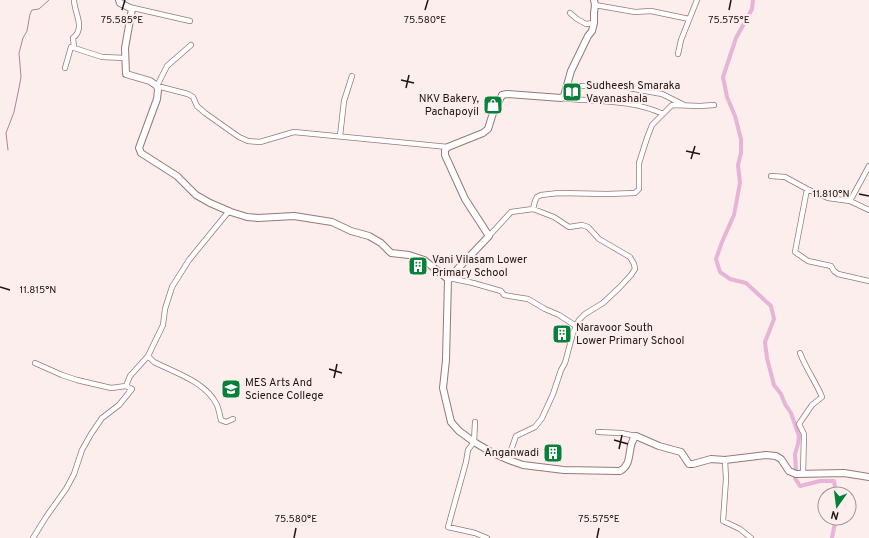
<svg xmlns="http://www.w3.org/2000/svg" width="869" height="538" viewBox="0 0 869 538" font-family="Overpass,sans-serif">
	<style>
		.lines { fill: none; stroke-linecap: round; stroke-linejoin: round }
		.stream { stroke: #ab849c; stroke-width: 1 }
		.canal { stroke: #e7b4d7; stroke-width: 4 }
		.street-casing { stroke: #977975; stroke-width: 6 }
		.secondary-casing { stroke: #977975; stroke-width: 8 }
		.street { stroke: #fff; stroke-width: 4.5 }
		.secondary { stroke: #fff; stroke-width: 6 }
		.ticks { fill: none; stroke: #1f1412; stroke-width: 1.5 }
		.labels { text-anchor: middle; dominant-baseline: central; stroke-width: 4; stroke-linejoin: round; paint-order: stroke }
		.poi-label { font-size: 11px; fill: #1f1412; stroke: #fbeeec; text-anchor: start }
		.ticks-label { font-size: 10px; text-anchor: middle; fill: #1f1412; stroke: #fbeeec; stroke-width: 4; stroke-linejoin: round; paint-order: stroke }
	</style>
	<rect width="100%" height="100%" fill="#fbeeec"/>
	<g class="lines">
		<path class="stream" d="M8 150 6 133 14 112 19 88 21 77 19 53 23 38 27 31 30 14 32 10 39 9 49 0"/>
		<path class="canal" d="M753 0 752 9 736 38 723 77 727 97 735 116 741 139V153L738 165 740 183 734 215 722 242 716 259 720 272 730 279 746 283 771 306 774 319 765 342 767 358 774 385 781 394 785 404 791 413 799 436 798 444 795 454 796 471
			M795 478 800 486 820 481H834L836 494
			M832 538 836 518"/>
		<defs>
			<path id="street" d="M595 5 635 12 651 11 689 19
				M129 7 190 21
				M570 13 577 19 586 24 594 23
				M191 45 167 66 157 86 188 94 193 97 197 106 205 113 239 137 248 141 260 142 294 132 448 147
				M74 47 73 38C86 28 74 12 74 0
				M678 54 681 40 697 0
				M65 68 71 47 102 57 125 58
				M566 86H618L662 94 684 105
				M561 98C595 102 631 99 663 114
				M340 136 344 101 352 76
				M771 176 785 177 807 189 828 198 850 201 869 210
				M807 189 795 252 808 261 831 266 834 271 838 274 869 281
				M850 201 869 166
				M489 236 511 212 533 209
				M448 279H454L473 283 501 291 504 295 528 299 545 309 559 315 576 326
				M800 353C806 369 816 382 822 397L812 405 799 424 804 434 803 474
				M148 356 154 362C176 373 206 382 217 405 219 410 220 416 221 420L226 422 233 419
				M126 386 130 376 148 356 163 325 165 309 172 287 189 260 229 211
				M475 422 474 442 468 450 466 462 448 527 475 533 487 538
				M598 432 621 433 636 436
				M509 460 511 450 516 436 535 427 542 418 553 394 561 370 565 363 573 333 579 320 585 314 603 303 620 287 631 275 635 269 634 264 630 257 599 239 588 227 582 225 569 227 554 217 533 209 535 201 537 197 541 195 559 193 607 194 635 193 639 189V163L647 138 652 125 672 105 700 106 714 105
				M725 460 726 479 723 521 740 529 751 538
				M33 538 46 517 66 489 74 474 82 450 91 434 102 418 119 405 132 389 126 386 111 388 77 380 62 375 35 363"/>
			<path id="secondary" d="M119 0 120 3 132 9 125 48 126 74 150 81 157 86 158 90 157 99 139 148 141 153 177 176 196 195 210 203 231 212 247 217 258 218 294 216 332 222 351 231 369 236 381 243 391 253 409 255 424 260 448 279
				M594 0 595 5 594 13V23L592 31 588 36 571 71 564 96 561 98 507 94 502 95 493 113 488 129 483 133 448 147 445 150V155L465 199 489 236 448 279 446 360 443 388 451 422 459 431 474 442 491 452 509 460 523 465 564 470 620 471C634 464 626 445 636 436L659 446 681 452 689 464H693L711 459 725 460 766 455 776 456 781 459 789 471 796 474 844 473 869 477"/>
		</defs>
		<use href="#street" class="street-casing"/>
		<use href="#secondary" class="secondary-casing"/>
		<use href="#street" class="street"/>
		<use href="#secondary" class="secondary"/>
	</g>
	<path class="ticks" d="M122 10 125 0M425 10 428 0M729 10 731 0M401 80 414 83M406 88 409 75M686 151 700 154M691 159 695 146M859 194 869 196M0 287 10 290M329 369 342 373M334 378 337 364M614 440 628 444M619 449 622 435M294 538 296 528M597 538 599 528"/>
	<defs>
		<symbol id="library-square" viewBox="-11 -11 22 22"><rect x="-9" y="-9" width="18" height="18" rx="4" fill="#078039" stroke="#fbeeec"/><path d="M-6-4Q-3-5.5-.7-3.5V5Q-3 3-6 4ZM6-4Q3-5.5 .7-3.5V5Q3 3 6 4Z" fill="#fff"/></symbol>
		<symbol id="shop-square" viewBox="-11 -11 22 22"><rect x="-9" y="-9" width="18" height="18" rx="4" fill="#078039" stroke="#fbeeec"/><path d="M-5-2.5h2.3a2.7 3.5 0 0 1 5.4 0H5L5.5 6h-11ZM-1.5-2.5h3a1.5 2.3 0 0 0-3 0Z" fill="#fff"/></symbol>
		<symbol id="building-square" viewBox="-11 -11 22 22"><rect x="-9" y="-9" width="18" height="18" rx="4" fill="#078039" stroke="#fbeeec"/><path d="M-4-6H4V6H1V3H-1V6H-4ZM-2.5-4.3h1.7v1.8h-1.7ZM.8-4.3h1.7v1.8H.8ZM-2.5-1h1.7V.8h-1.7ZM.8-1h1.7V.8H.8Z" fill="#fff"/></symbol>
		<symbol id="university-square" viewBox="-11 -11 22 22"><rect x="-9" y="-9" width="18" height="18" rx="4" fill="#078039" stroke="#fbeeec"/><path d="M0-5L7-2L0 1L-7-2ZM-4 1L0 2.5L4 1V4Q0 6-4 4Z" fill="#fff"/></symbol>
	</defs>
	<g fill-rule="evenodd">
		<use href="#library-square" x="561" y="81" width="22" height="22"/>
		<use href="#shop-square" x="482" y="94" width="22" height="22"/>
		<use href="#building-square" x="407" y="255" width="22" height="22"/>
		<use href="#building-square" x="551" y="323" width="22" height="22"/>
		<use href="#university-square" x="220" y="378" width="22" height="22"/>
		<use href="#building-square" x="542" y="442" width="22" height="22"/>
	</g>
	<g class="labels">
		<g class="poi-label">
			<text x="586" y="86">Sudheesh Smaraka<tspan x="586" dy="13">Vayanashala</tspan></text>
			<text x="479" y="99" text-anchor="end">NKV Bakery,<tspan x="479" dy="13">Pachapoyil</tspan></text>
			<text x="432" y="260">Vani Vilasam Lower<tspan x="432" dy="13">Primary School</tspan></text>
			<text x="576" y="328">Naravoor South<tspan x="576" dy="13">Lower Primary School</tspan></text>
			<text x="245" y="383">MES Arts And<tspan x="245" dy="13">Science College</tspan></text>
			<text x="539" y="453" text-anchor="end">Anganwadi</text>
		</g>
	</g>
	<g class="ticks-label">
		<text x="122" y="23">75.585°E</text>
		<text x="425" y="23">75.580°E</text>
		<text x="729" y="23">75.575°E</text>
		<text x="831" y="197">11.810°N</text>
		<text x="38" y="293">11.815°N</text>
		<text x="296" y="522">75.580°E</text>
		<text x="599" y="522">75.575°E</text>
	</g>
	<g transform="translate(837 506) rotate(194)"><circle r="19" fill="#fbeeec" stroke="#a39795"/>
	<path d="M0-3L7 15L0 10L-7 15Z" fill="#078039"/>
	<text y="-6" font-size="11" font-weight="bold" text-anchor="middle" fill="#1f1412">N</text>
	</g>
</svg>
